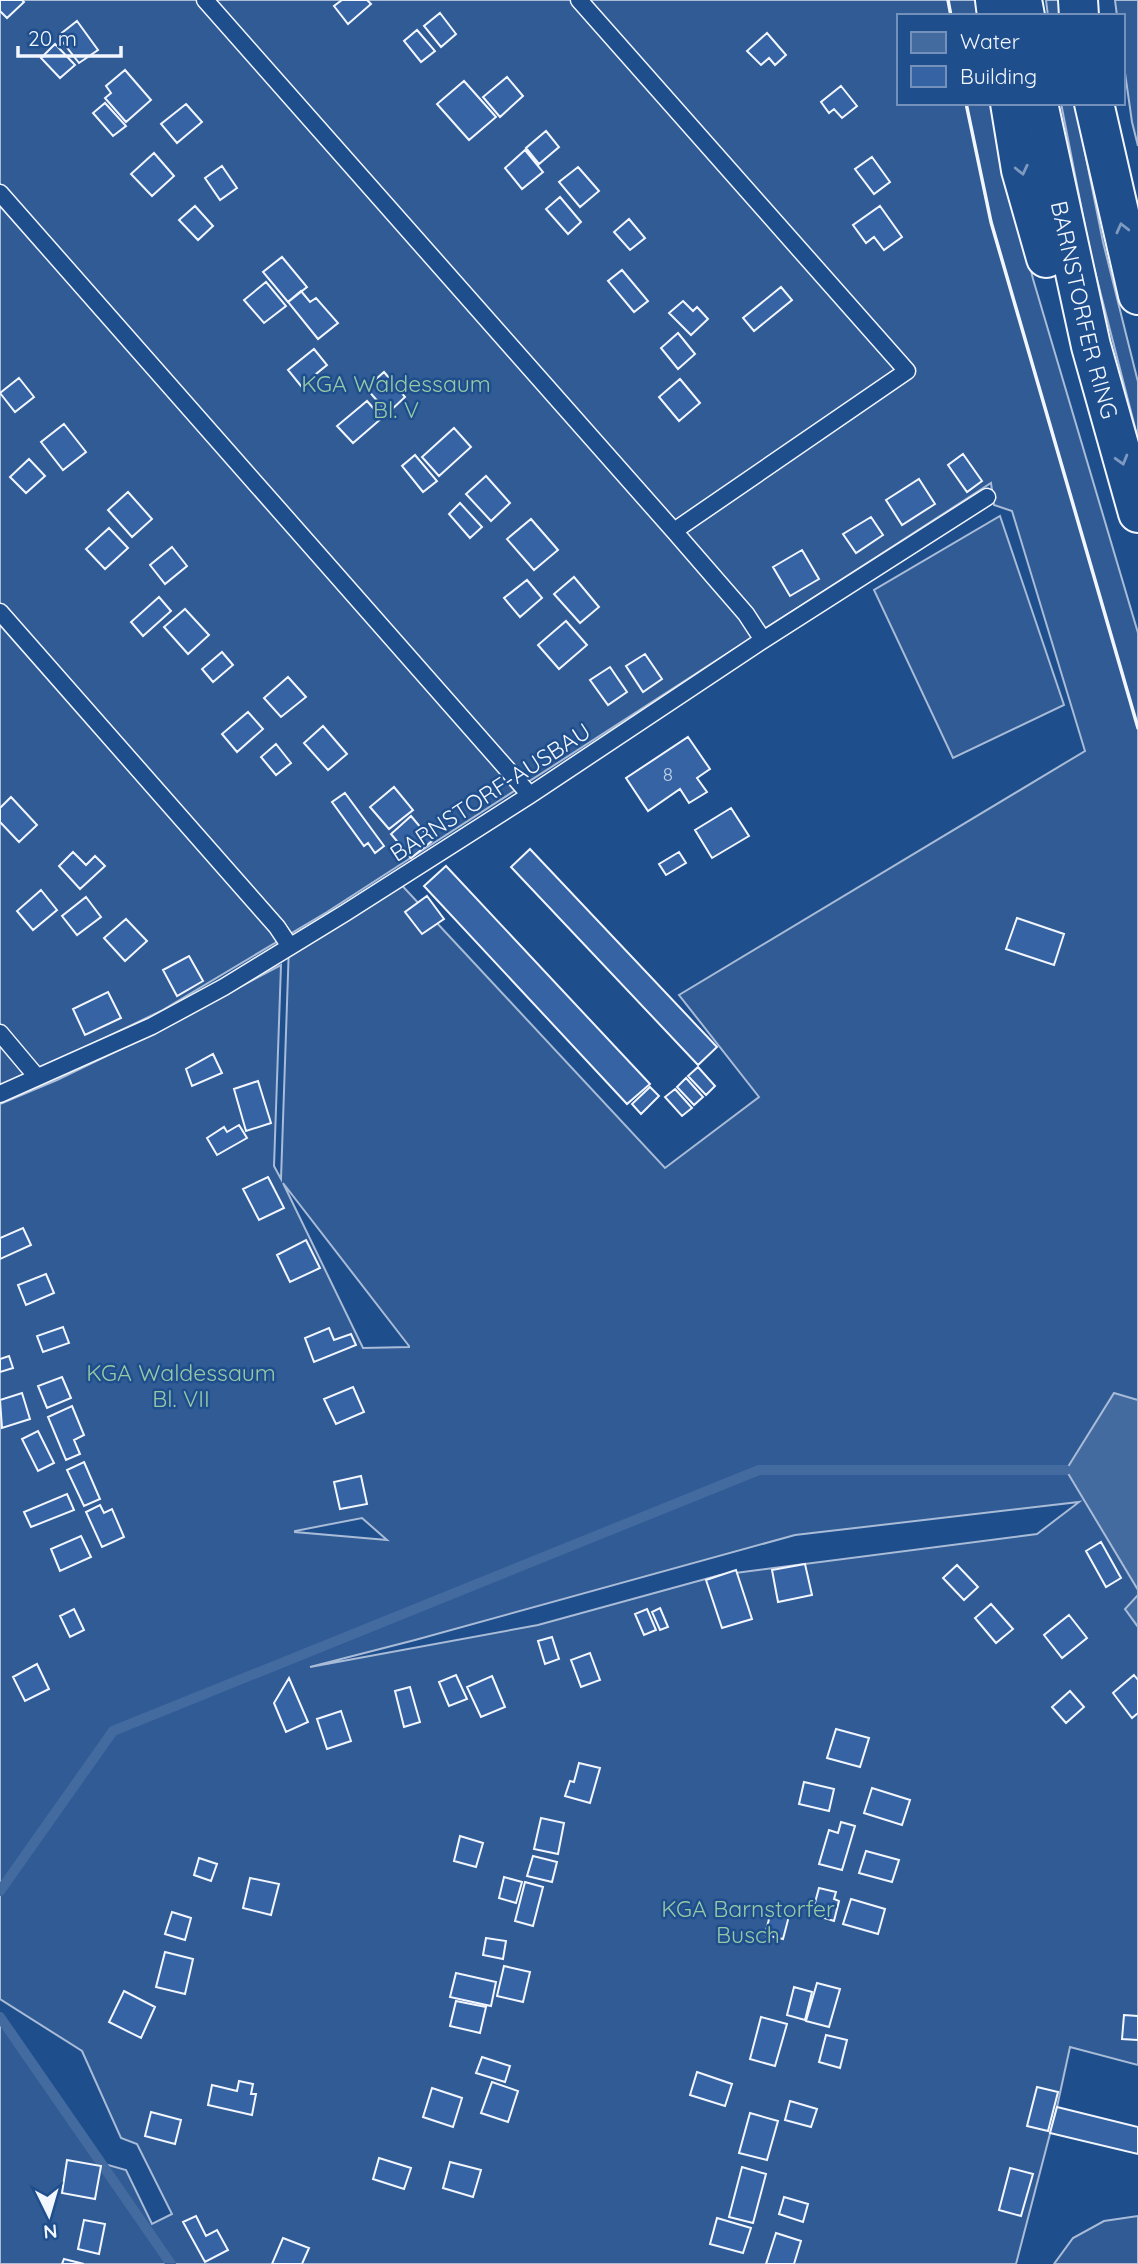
<svg xmlns="http://www.w3.org/2000/svg" width="1138" height="2264" viewBox="0 0 1138 2264" font-family="Quicksand,sans-serif">
	<style>
		.built { fill: #305b95; stroke: #a8bbd7; stroke-width: 2; fill-rule: evenodd }
		.water { fill: #446ba0; stroke: #a8bbd7; stroke-width: 2 }
		.lines { fill: none; stroke-linecap: round; stroke-linejoin: round }
		.stream { stroke: #446ba0; stroke-width: 10 }
		.building { fill: #3563a3; stroke: #f2f6ff; stroke-width: 2 }
		.lane-casing { stroke: #f2f6ff; stroke-width: 19 }
		.highway-casing { stroke: #f2f6ff; stroke-width: 42 }
		.lane { stroke: #1f4e8c; stroke-width: 16 }
		.highway { stroke: #1f4e8c; stroke-width: 38 }
		.wall { stroke: #f2f6ff; stroke-width: 3.5 }
		.oneway { stroke: #7e9ac0 }
		.labels { text-anchor: middle; dominant-baseline: central; stroke-width: 5; stroke-linejoin: round; paint-order: stroke }
		.number-label { font-size: 19px; fill: #c3d1e8 }
		.street-label { font-size: 23px; fill: #f2f6ff; stroke: #1f4e8c }
		.park-label { font-size: 23px; fill: #97c8a6; stroke: #1f4e8c }
	</style>
	<rect width="100%" height="100%" fill="#1f4e8c"/>
	<path class="built" d="M0 0H984L986 16H898V103H998L1009 177 1033 279 1138 633V2065L1070 2047 1057 2107 1016 2264H0V2018L97 2162 126 2170 152 2224 172 2214 137 2144 121 2138 82 2051 0 1999V1104L57 1080 158 1031 281 965 274 1166 281 1179 289 945 396 879 665 1168 759 1097 679 995 1085 751 1012 511 994 505 991 483 327 912 161 1011 0 1088ZM283 1183 409 1346V1347L363 1348ZM1079 1502 1037 1534 720 1575 538 1625 310 1667 415 1640 795 1535ZM362 1518 387 1540 295 1532V1531Z
		M1046 0H1060L1062 16H1048Z
		M1115 0H1138V146L1132 122 1122 52V16H1117Z
		M1061 103H1075L1103 242 1138 382V439L1090 252Z
		M1000 516 1064 705 953 758 874 590Z
		M1138 2216V2264H1054L1073 2238 1104 2221Z"/>
	<path class="water" d="M1114 1393 1138 1400V1590L1066 1470Z
		M1138 1595V1627L1125 1609Z"/>
	<g class="lines">
		<path class="stream" d="M0 1891 113 1731 759 1470H1066
			M0 2017 171 2264"/>
	</g>
	<path class="building" d="M0 0H22L24 2 7 18 0 11Z
		M342 0H367L371 4 348 24 334 6Z
		M440 13 456 34 441 47 424 26Z
		M77 21 98 50 79 63 58 36Z
		M417 30 435 51 421 62 404 41Z
		M767 33 786 55 775 65 769 58 761 65 747 51Z
		M55 44 75 65 60 78 41 58Z
		M125 70 151 100 126 122 105 98 111 93 106 86Z
		M507 77 523 96 500 117 483 97Z
		M464 81 496 117 469 140 437 104Z
		M841 86 857 106 842 118 834 109 829 113 821 102Z
		M105 103 126 126 113 136 93 113Z
		M186 104 202 122 177 143 161 124Z
		M546 131 559 147 539 164 526 148Z
		M525 150 543 172 522 189 505 168Z
		M154 153 174 176 152 196 131 174Z
		M872 157 890 182 874 194 855 169Z
		M222 166 237 188 220 200 205 178Z
		M578 167 599 191 580 207 559 182Z
		M560 197 581 222 568 234 546 209Z
		M195 206 213 226 198 240 179 220Z
		M880 206 902 237 884 250 874 237 866 243 853 225Z
		M629 219 645 238 630 250 614 232Z
		M282 257 307 287 288 302 263 272Z
		M622 270 648 301 634 312 608 281Z
		M266 282 286 306 264 323 244 300Z
		M781 287 792 300 754 331 743 318Z
		M301 291 310 302 316 298 338 323 318 339 288 302Z
		M683 301 693 311 697 307 708 319 691 335 669 313Z
		M678 333 695 354 678 369 661 348Z
		M314 349 327 365 301 386 288 370Z
		M384 372 405 397 388 413 366 388Z
		M19 378 34 397 15 412 0 393Z
		M680 379 700 403 679 421 659 397Z
		M367 401 382 418 353 443 337 426Z
		M64 424 86 452 63 470 41 442Z
		M454 428 471 447 439 476 422 457Z
		M963 454 982 481 967 492 948 465Z
		M415 455 437 481 423 492 402 466Z
		M29 459 45 476 26 493 10 477Z
		M486 476 510 503 491 521 466 494Z
		M919 479 935 504 902 525 886 500Z
		M128 492 152 519 132 537 108 510Z
		M460 503 482 527 470 538 449 514Z
		M871 517 883 535 856 553 843 534Z
		M531 519 558 550 534 570 507 539Z
		M109 528 128 548 105 569 86 549Z
		M172 547 187 566 165 584 150 565Z
		M802 550 819 579 790 596 773 567Z
		M574 577 599 607 580 623 554 594Z
		M527 580 542 598 520 617 504 598Z
		M159 597 171 611 143 636 131 622Z
		M185 609 209 635 188 654 164 627Z
		M566 621 587 645 559 669 538 645Z
		M222 652 233 665 213 682 202 669Z
		M645 654 662 679 643 692 626 666Z
		M610 667 627 692 608 705 590 680Z
		M288 677 306 697 281 717 264 698Z
		M248 712 263 729 237 752 222 734Z
		M323 726 347 754 328 770 304 743Z
		M688 737 710 769 697 778 707 792 689 803 680 789 648 811 626 778Z
		M276 744 291 763 276 775 261 757Z
		M394 787 413 810 389 829 370 807Z
		M345 793 384 846 375 853 368 843 364 846 332 802Z
		M11 797 37 825 19 842 0 822V808Z
		M731 808 749 836 712 858 695 830Z
		M411 816 432 841 411 858 391 834Z
		M530 849 717 1047 698 1065 511 867Z
		M73 852 86 865 95 856 105 866 80 889 59 866Z
		M679 852 686 863 666 875 659 864Z
		M446 866 650 1084 627 1104 424 886Z
		M41 890 57 910 33 930 17 911Z
		M427 896 444 919 422 934 405 912Z
		M86 897 101 917 77 935 62 916Z
		M1017 918 1064 934 1054 965 1006 949Z
		M126 919 147 941 125 961 104 938Z
		M189 956 203 981 177 996 163 970Z
		M108 992 121 1018 85 1035 73 1009Z
		M213 1054 222 1073 192 1086 186 1069Z
		M698 1067 715 1086 706 1095 688 1076Z
		M686 1078 703 1097 694 1105 677 1087Z
		M258 1081 271 1123 246 1131 234 1089Z
		M650 1087 659 1096 641 1114 632 1104Z
		M675 1089 692 1108 682 1116 665 1097Z
		M239 1125 247 1138 217 1155 207 1138 224 1127 227 1132Z
		M268 1177 284 1208 259 1220 243 1189Z
		M23 1228 31 1245 0 1259V1238Z
		M306 1240 320 1268 290 1282 277 1255Z
		M46 1274 54 1293 26 1305 18 1285Z
		M63 1327 69 1343 43 1352 37 1336Z
		M329 1328 334 1340 351 1334 356 1345 314 1362 305 1338Z
		M9 1356 13 1368 0 1372V1359Z
		M62 1377 71 1398 47 1408 38 1386Z
		M353 1387 364 1412 336 1424 324 1399Z
		M22 1393 30 1419 2 1428 0 1400Z
		M72 1406 84 1435 74 1440 80 1454 66 1460 48 1417Z
		M38 1431 54 1463 38 1471 22 1439Z
		M84 1462 100 1499 84 1506 67 1470Z
		M361 1476 367 1504 340 1509 334 1482Z
		M67 1494 74 1510 31 1527 24 1512Z
		M100 1505 104 1513 112 1509 124 1537 102 1547 86 1512Z
		M81 1536 91 1557 60 1571 51 1549Z
		M1101 1542 1121 1578 1106 1587 1086 1551Z
		M805 1564 812 1595 778 1602 772 1570Z
		M957 1565 978 1587 964 1600 943 1578Z
		M736 1570 752 1619 722 1628 706 1580Z
		M991 1604 1013 1629 996 1643 975 1618Z
		M660 1608 668 1627 660 1630 652 1612Z
		M74 1609 84 1630 70 1637 60 1616Z
		M647 1609 656 1630 644 1635 635 1614Z
		M1069 1615 1087 1638 1062 1658 1044 1635Z
		M552 1637 559 1659 545 1664 538 1641Z
		M590 1653 600 1680 581 1687 571 1660Z
		M37 1664 49 1689 25 1701 13 1677Z
		M456 1675 467 1699 449 1706 439 1682Z
		M1134 1675 1138 1680V1713L1132 1718 1113 1693Z
		M492 1676 505 1707 481 1717 467 1687Z
		M289 1678 308 1722 286 1732 274 1703Z
		M410 1687 420 1722 404 1727 395 1691Z
		M1070 1691 1084 1707 1066 1723 1052 1707Z
		M341 1711 351 1741 327 1749 317 1719Z
		M836 1729 869 1738 860 1767 827 1758Z
		M579 1763 600 1768 590 1803 565 1796 570 1781 574 1782Z
		M804 1782 834 1789 829 1811 799 1804Z
		M872 1788 910 1800 902 1825 864 1813Z
		M541 1818 564 1823 558 1854 534 1849Z
		M841 1822 855 1826 842 1870 819 1864 829 1830 838 1833Z
		M460 1836 483 1843 476 1867 454 1861Z
		M866 1851 899 1860 892 1882 859 1873Z
		M533 1856 557 1862 552 1882 527 1876Z
		M199 1858 217 1864 211 1881 194 1875Z
		M504 1877 522 1882 516 1903 499 1898Z
		M250 1878 279 1884 271 1915 243 1908Z
		M525 1882 543 1887 533 1926 515 1921Z
		M819 1888 836 1892 834 1899 839 1901 834 1921 818 1916 819 1911 813 1910Z
		M851 1899 885 1909 878 1934 843 1924Z
		M771 1911 789 1916 783 1939 765 1935Z
		M172 1912 191 1918 185 1940 165 1934Z
		M486 1938 506 1941 503 1959 483 1955Z
		M165 1952 193 1959 185 1994 156 1987Z
		M504 1966 530 1972 523 2002 497 1996Z
		M456 1973 496 1982 491 2006 450 1997Z
		M817 1983 840 1989 829 2027 806 2021Z
		M794 1987 812 1992 805 2020 787 2015Z
		M124 1991 155 2007 141 2038 109 2022Z
		M456 2001 486 2007 480 2033 450 2026Z
		M1124 2015 1138 2016V2040L1122 2039Z
		M761 2017 787 2024 775 2066 750 2059Z
		M826 2035 847 2040 840 2068 819 2062Z
		M482 2057 510 2066 505 2082 476 2073Z
		M697 2072 732 2084 725 2106 690 2095Z
		M239 2081 253 2084 251 2094H256L252 2115 208 2105 212 2085 237 2091Z
		M492 2082 518 2091 508 2122 481 2113Z
		M1037 2087 1058 2092 1048 2131 1027 2126Z
		M432 2088 462 2098 453 2127 423 2117Z
		M790 2101 817 2109 811 2127 785 2120Z
		M1057 2107 1138 2127V2154L1050 2133Z
		M151 2112 181 2120 175 2144 145 2136Z
		M750 2113 778 2121 767 2160 739 2153Z
		M379 2158 411 2168 404 2189 373 2179Z
		M67 2160 101 2166 95 2199 62 2193Z
		M450 2162 481 2170 473 2197 443 2188Z
		M742 2167 766 2174 753 2223 729 2217Z
		M1010 2168 1033 2174 1021 2216 999 2210Z
		M784 2197 808 2204 803 2222 779 2214Z
		M196 2216 206 2236 217 2230 228 2250 205 2262 183 2222Z
		M717 2218 751 2228 743 2253 710 2244Z
		M84 2220 105 2224 99 2254 78 2249Z
		M776 2233 801 2241 794 2264H766Z
		M283 2238 309 2248 302 2264H272Z
		M64 2259 84 2264H62Z"/>
	<g class="lines">
		<defs>
			<path id="lane" d="M205 0 674 531 746 614 763 640
				M579 0 907 371 674 531
				M0 193 530 795
				M0 612 277 927 289 945
				M0 1033 37 1077
				M0 1094 152 1026 224 987 345 913 530 795 763 640 987 497"/>
			<g id="highway">
				<path d="M995 0 997 16"/>
				<path d="M1022 0 1025 16"/>
				<path d="M1078 0 1079 16"/>
				<path d="M1010 103 1021 170 1046 258"/>
				<path id="s1" d="M1038 103 1091 346 1138 513"/>
				<path d="M1094 103 1138 295"/>
			</g>
		</defs>
		<use href="#lane" class="lane-casing"/>
		<use href="#highway" class="highway-casing"/>
		<use href="#lane" class="lane"/>
		<use href="#highway" class="highway"/>
		<path class="wall" d="M948 0 951 16
			M966 103 991 222 1138 728"/>
	</g>
	<defs><path id="oneway-chevron" d="M-2-3.5L2.5 0L-2 3.5" fill="none" stroke-width="1.6" stroke-linecap="round" stroke-linejoin="round" transform="scale(1.75)"/></defs>
	<g class="oneway">
		<use href="#oneway-chevron" transform="translate(1022 170) rotate(77)"/>
		<use href="#oneway-chevron" transform="translate(1122 228) rotate(-104)"/>
		<use href="#oneway-chevron" transform="translate(1122 460) rotate(74)"/>
	</g>
	<g class="labels">
		<g class="number-label">
			<text x="668" y="774">8</text>
		</g>
		<g class="street-label">
			<text stroke="none"><textPath href="#s1" startOffset="212">BARNSTORFER RING</textPath></text>
			<text transform="translate(490 792) rotate(-33)">BARNSTORF-AUSBAU</text>
		</g>
		<g class="park-label">
			<text x="396" y="383">KGA Waldessaum<tspan x="396" dy="26">Bl. V</tspan></text>
			<text x="181" y="1372">KGA Waldessaum<tspan x="181" dy="26">Bl. VII</tspan></text>
			<text x="748" y="1908">KGA Barnstorfer<tspan x="748" dy="26">Busch</tspan></text>
		</g>
	</g>
	<rect x="897" y="14" width="228" height="91" fill="#1f4e8c" stroke="#7391ba" stroke-width="2"/>
	<rect x="911" y="32" width="35" height="21" fill="#446ba0" stroke="#7391ba" stroke-width="2"/>
	<text x="960" y="49" font-size="21" fill="#f2f6ff">Water</text>
	<rect x="911" y="66" width="35" height="21" fill="#3563a3" stroke="#7391ba" stroke-width="2"/>
	<text x="960" y="84" font-size="21" fill="#f2f6ff">Building</text>
	<g transform="translate(49 2215) rotate(175)" stroke="#1f4e8c" stroke-width="5" paint-order="stroke">
	<path d="M0-5L12 26L0 18L-12 26Z" fill="#f2f6ff"/>
	<text y="-10" font-size="19" font-weight="bold" text-anchor="middle" fill="#f2f6ff">N</text>
	</g>
	<path d="M18 46v10h103v-10" fill="none" stroke="#f2f6ff" stroke-width="3.5"/>
	<text x="28" y="46" font-size="21" fill="#f2f6ff" stroke="#1f4e8c" stroke-width="5" paint-order="stroke">20 m</text>
</svg>
